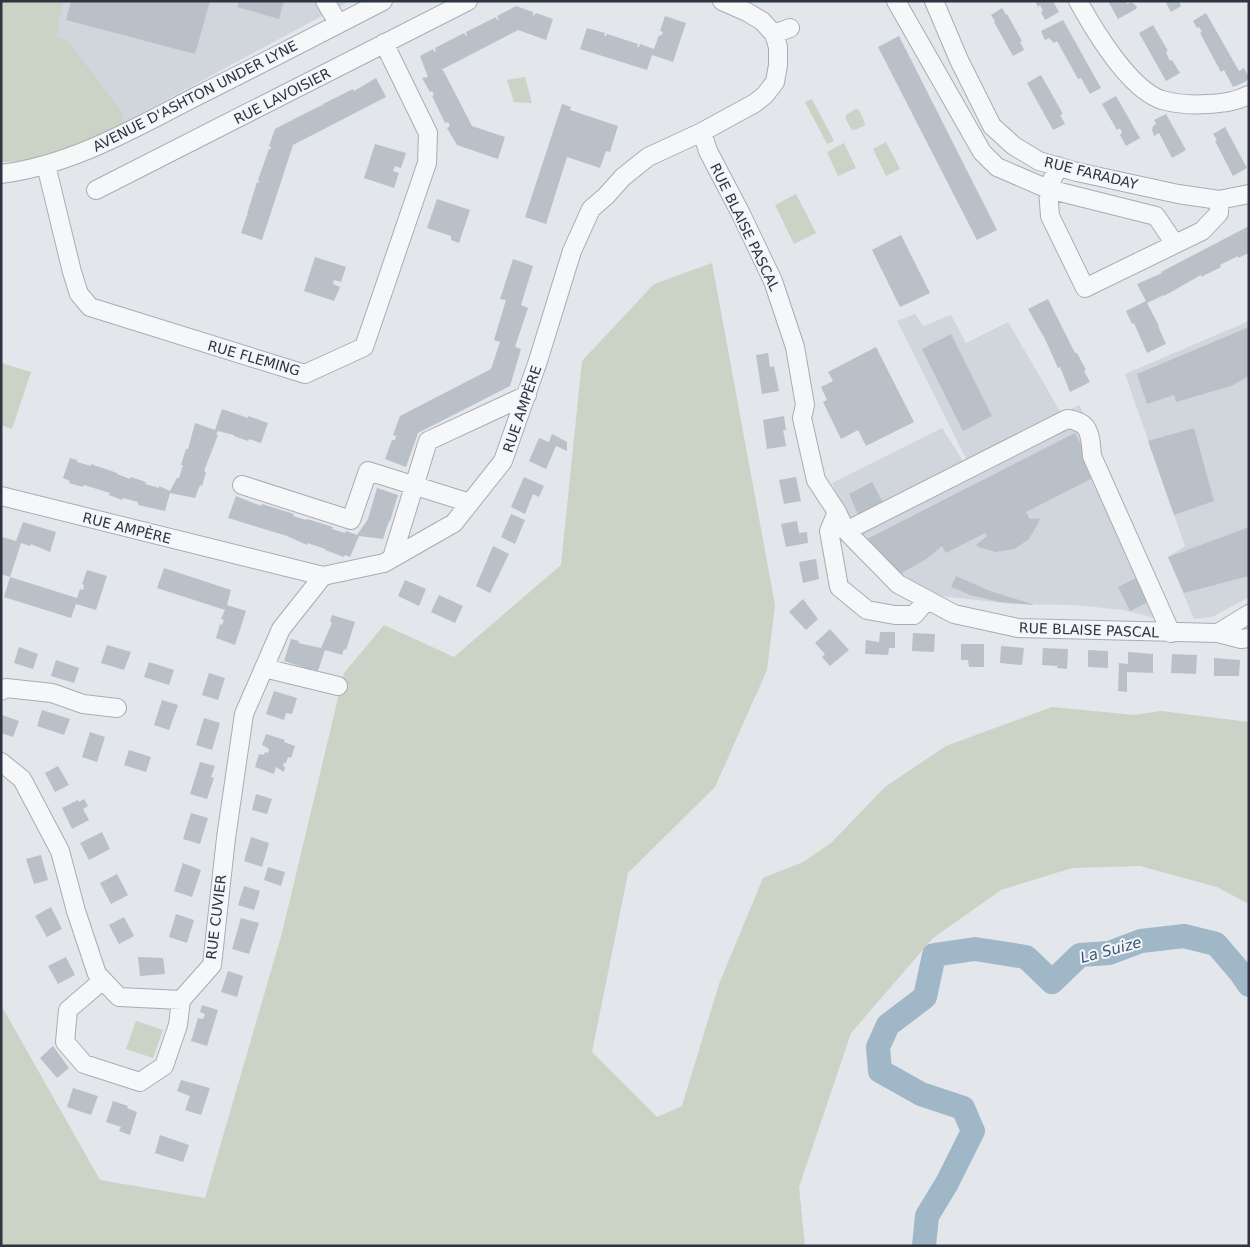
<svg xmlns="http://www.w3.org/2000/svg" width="1250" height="1247" viewBox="0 0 1250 1247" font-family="'DejaVu Sans',sans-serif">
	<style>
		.built { fill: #d1d6dc }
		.green { fill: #cad3c5 }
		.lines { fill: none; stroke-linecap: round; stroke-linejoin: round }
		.river { stroke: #a0b7c8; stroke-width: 24 }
		.building { fill: #bac0c7 }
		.minor-casing { stroke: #a8adb4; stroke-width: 20 }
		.minor { stroke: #f5f7f9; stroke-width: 18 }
		.labels { text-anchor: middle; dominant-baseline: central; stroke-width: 4; stroke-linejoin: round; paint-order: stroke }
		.street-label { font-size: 14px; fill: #2c3541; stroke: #f3f5f8 }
		.water-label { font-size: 15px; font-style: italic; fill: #385773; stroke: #f3f5f8 }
	</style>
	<rect width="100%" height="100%" fill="#e3e6ea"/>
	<path class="built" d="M1 1H350L123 123 56 154 19 161 1 162Z
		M915 314 923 326 951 315 966 343 1008 322 1061 413 967 461 897 321Z
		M1249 321V597L1212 617 1194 619 1168 557 1185 546 1125 374Z
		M1079 405 1094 434V453L1171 622 1123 610 1073 605 1011 604 942 596 900 574 860 534 841 503 832 483 942 428 965 464Z"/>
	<path class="green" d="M1 1H63L56 37 68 41 121 111 123 123 56 154 19 161 1 162Z
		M525 77 532 103 514 102 507 80Z
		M812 99 834 141 827 144 805 102Z
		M856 109 859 110 865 123 864 126 854 130 851 129 845 117 847 114Z
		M886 142 900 169 886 176 873 149Z
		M844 143 856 168 838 176 827 152Z
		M796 194 816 233 794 244 775 205Z
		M712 263 775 605 767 670 715 787 628 873 592 1052 657 1117 682 1106 719 984 763 878 803 862 831 843 885 787 946 746 1052 707 1134 715 1161 711 1249 722V904L1217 887 1140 866 1072 868 1001 890 933 938 851 1033 799 1187 805 1246H1V1005L100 1180 205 1198 282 933 344 673 384 625 454 657 561 565 582 361 654 284Z
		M1 363 31 372 12 429 1 425Z
		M136 1021 163 1030 153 1058 126 1049Z"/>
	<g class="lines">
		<path class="river" d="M924 1246 927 1216 947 1183 973 1131 963 1108 921 1094 880 1071 878 1047 888 1025 925 997 934 955 975 949 1026 957 1052 982 1080 955 1109 953 1141 941 1184 936 1216 944 1240 972 1249 985"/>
	</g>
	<path class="building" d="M71 1H210L195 54 66 20Z
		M239 1H284L279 19 237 7Z
		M1035 1H1053L1059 12 1045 20 1041 12 1043 11 1040 5 1038 7Z
		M1108 1H1126L1127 4 1132 2 1137 7 1136 9 1118 19Z
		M1165 1H1179L1181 6 1171 12Z
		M516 6 533 12V16L536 13 553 19 546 40 518 30 441 70H443L472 126 505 137 498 159 457 145 447 128 450 126 448 122 445 123 432 96 434 95 432 91 430 92 422 78 428 77 420 56 433 49 434 52 436 51 435 48 464 33 466 36 467 35 466 32 496 17 497 20 499 19 497 16Z
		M1002 8 1006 15 1007 14 1022 41 1020 42 1024 50 1013 56 994 22 995 21 991 15Z
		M1206 13 1239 71 1244 68 1249 78 1245 82 1233 87 1224 70 1221 72 1200 33 1202 32 1199 27 1197 28 1193 21Z
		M665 16 686 23 673 62 652 55 647 70 580 49 587 28 605 33 604 36H606L607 34 638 44 637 47H639L640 44 654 49 659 35 661 36 663 32 660 31Z
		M1063 20 1101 88 1090 94 1081 78 1078 79 1057 41 1054 43 1049 38 1045 40 1041 31Z
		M1153 25 1168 51 1166 52 1170 61 1172 60 1180 73 1166 81 1139 33Z
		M899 36 997 230 977 240 878 47Z
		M1041 75 1063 114 1060 115 1065 124 1053 130 1027 83Z
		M376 78 386 97 293 145 262 240 241 233 247 215H249L247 214 257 182 260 183 258 180 269 149H271V147L269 146 275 129 290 121H292V120L322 105 324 106 323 104 353 89 354 91Z
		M1116 96 1140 138 1126 146 1120 135 1122 133 1120 128 1117 130 1102 104Z
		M562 104 571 107 570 110 618 126 610 152 606 151 600 168 567 157 546 224 525 217Z
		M1166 114 1186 150 1172 158 1159 133 1154 136 1152 130 1153 126 1156 124 1154 120Z
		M1225 127 1247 168 1233 176 1215 141 1217 140 1213 134Z
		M375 144 406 153 401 168 395 166 393 171 399 173 394 188 364 178Z
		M437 199 470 210 459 243 451 240V236L427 228Z
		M1249 226V253L1238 258V256L1220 265 1221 267 1201 277V275L1164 296V295L1147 303 1159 326H1158L1166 344 1147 353 1134 323 1132 324 1126 311 1146 301 1137 284 1162 273 1161 272Z
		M901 235 930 293 900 307 872 250Z
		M315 257 346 267 341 282 334 280 333 284 340 287 334 301 304 291Z
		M513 259 533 266 521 305 528 308 515 347 521 349 510 386 418 433 406 467 385 459 392 440H395L396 436 393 435 400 416 491 369 500 342 494 340 506 300 500 299Z
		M1048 299 1075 353H1077L1086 370 1084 371 1090 382 1070 392 1060 367 1058 368 1045 339 1028 309Z
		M1249 327V376L1231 386 1176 402 1174 395 1147 404 1137 374Z
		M951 334 992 416 963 431 922 349Z
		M876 347 914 422 866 446 858 430 841 439 823 402 827 400 821 387 833 381 828 372Z
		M768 353 770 367 774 366 779 391 762 394 756 355Z
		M222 409 248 418V416L268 423 261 443 249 439 248 441 234 436V435L218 431 216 434 218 435 204 471 206 472 202 486 200 485 195 498 170 493 165 511 138 505V502L123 498 122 500 109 495 110 493 84 485 83 487 69 483 70 481 63 478 70 458 77 460V462L91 466V464L117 473V474L130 479 131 477 146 482 145 484 159 488V486L170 491 177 478H179L183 465H181L186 449H188L195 423 215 430Z
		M784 416 786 430H783L786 446 767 449 763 420Z
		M1194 428 1214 501 1174 515 1148 441Z
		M1075 433 1097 476 1026 512 1030 519 1040 518 1038 524 1028 540 1014 549 996 552 979 547 976 545 987 536 985 533 946 553 942 546 925 560 900 574 865 540Z
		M552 434 567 442V451L556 446 546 469 529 461 539 438 549 442Z
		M524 477 544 486 539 497 533 494 525 514 511 507Z
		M796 477 801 501 784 504 779 480Z
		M872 482 885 506 860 519 849 494Z
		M377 488 398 495 390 521H389L383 539 359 536 350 557 345 555 344 557 325 550V549L308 543 307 545 287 536 228 518 236 496 261 506 262 504 294 514 293 516 306 520 307 519 333 527 332 529 345 533 346 531 357 535 368 519Z
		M511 514 525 520 515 544 501 537Z
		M797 521 799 533 807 532 808 543 786 547 781 524Z
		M23 522 56 532 50 552 31 544 30 546 21 543 10 577 1 574V539L2 537 16 541Z
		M1249 527V576L1184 593 1168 557Z
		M493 546 509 554 490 593 476 586Z
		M816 559 819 579 803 583 799 562Z
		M164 568 231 590 227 605 246 611 235 645 216 638 220 624 222 625 224 620 221 619 225 610 157 588Z
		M87 570 107 576 96 610 76 604 71 618 4 597 10 577 77 598 80 589 83 590 84 585 82 584Z
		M956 576 990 591 1035 605 999 602 970 595 951 587Z
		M1140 576 1152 600 1130 611 1118 587Z
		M405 580 426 589 419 606 398 596Z
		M439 595 463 606 455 623 431 612Z
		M803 599 818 619 806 630 789 612Z
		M332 615 355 622 346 650 344 649 342 655 325 650 318 671 312 669V670L284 661 291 639 299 641 298 643 321 648 332 623 330 622Z
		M830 629 849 650 830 666 822 657 825 654 815 643Z
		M880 632H895V648H889L888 655 865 654 866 640 879 642Z
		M913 633 935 634 934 652 912 651Z
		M961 644H984V667H969L968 660H961Z
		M107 645 131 652 124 670 101 663Z
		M1001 646 1024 648 1022 665 1000 663Z
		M19 647 38 654 33 669 14 663Z
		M1043 648 1068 649 1067 669 1057 668V666L1042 665Z
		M1088 650 1108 651V668L1088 667Z
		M1128 652 1153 654V673L1127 672V692L1118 691 1119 663 1128 664Z
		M1172 654 1197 655 1196 674 1171 673Z
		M1214 658 1240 660 1239 676H1214Z
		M56 660 79 668 74 683 51 676Z
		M149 662 174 670 169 685 144 677Z
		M209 673 225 678 218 700 202 695Z
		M274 691 297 698 292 714 286 713 284 720 266 714Z
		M162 700 178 705 169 730 154 725Z
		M42 710 70 719 64 735 37 726Z
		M2 715 19 721 13 737 1 733Z
		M204 718 220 723 212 750 196 745Z
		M90 732 105 737 97 762 82 757Z
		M266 734 285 740 284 742 295 746 291 758 288 757 286 763H284L283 766 285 767 284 772 276 767 274 774 255 767 259 754 264 755 265 752 268 753 269 749 262 745Z
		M129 750 151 757 146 772 124 765Z
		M200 762 215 766 211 777 214 778 207 799 190 794Z
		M58 766 69 785 55 792 45 773Z
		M256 794 272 799 267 814 252 810Z
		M84 799 88 806 83 809 89 820 72 829 62 808 78 800 79 802Z
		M191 813 208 818 200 844 183 839Z
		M102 832 110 849 89 860 80 843Z
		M251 837 269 843 262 867 244 861Z
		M41 855 48 880 34 884 26 859Z
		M183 863 201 870 192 897 174 891Z
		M268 867 285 872 281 886 264 880Z
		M117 874 128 895 111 904 100 883Z
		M244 886 260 891 254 910 238 905Z
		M51 907 62 929 47 937 35 916Z
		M176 914 194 920 187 943 169 937Z
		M124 917 134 936 119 944 109 925Z
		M241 918 259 923 249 954 232 949Z
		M66 957 75 975 58 984 48 966Z
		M138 957 163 958 165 974 140 976Z
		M228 971 243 976 237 997 221 992Z
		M202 1005 218 1010 207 1046 191 1041 198 1018 203 1019 205 1014 200 1012Z
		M53 1046 69 1068 57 1078 40 1058Z
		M181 1080 210 1088 201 1115 185 1110 190 1096 177 1091Z
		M73 1088 98 1096 91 1115 67 1107Z
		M113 1101 128 1106 127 1108 137 1112 130 1135 119 1131 121 1127 106 1122Z
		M160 1135 189 1145 183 1162 155 1153Z"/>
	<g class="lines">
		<defs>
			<path id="minor" d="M325 1 338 23
				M896 1 982 152 997 167 1048 189 1156 216 1175 244
				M934 1 959 60 992 126 1014 146 1039 161 1077 172 1178 194 1219 200 1249 194
				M1078 1C1094 30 1130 90 1162 100 1176 104 1193 105 1208 104 1224 103 1234 102 1249 95
				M774 34 790 28
				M702 132 708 151 741 214 773 281 795 347 805 405 802 418 816 480 837 512 846 531 898 584 954 614 1018 628 1218 633 1249 614
				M46 165 72 272 79 294 90 307 305 374 364 347 427 163 428 133 384 43
				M1058 166 1048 189 1050 216 1085 288 1202 231 1219 213V200
				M1 174C72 165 135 128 197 96 259 65 321 33 383 1
				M96 190 468 1
				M242 485 351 520 368 471 470 503
				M1 496 323 576 384 563 454 523 503 461 538 361 572 251 591 209 606 196 623 177 648 157 702 132 755 103 765 95 775 82 778 65V47L774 34 762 21 747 12 722 1
				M837 512 829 531 839 587 867 610 895 615H914L927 600
				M846 531 1067 419C1091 422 1090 435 1092 456L1171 633
				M392 558 428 441 527 395
				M1218 633 1241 639 1249 638
				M264 668 338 686
				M1 691 6 688 52 693 83 704 117 708
				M1 762 22 779 60 851 76 911 97 974 119 997 181 1000 212 965 226 838 244 714 281 629 323 576
				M103 980 68 1010 65 1042 84 1064 140 1082 164 1066 178 1025 181 1000"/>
		</defs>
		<use href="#minor" class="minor-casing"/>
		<use href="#minor" class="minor"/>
	</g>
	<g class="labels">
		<g class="street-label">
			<text transform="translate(195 96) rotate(-27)">AVENUE D'ASHTON UNDER LYNE</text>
			<text transform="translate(282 96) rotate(-27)">RUE LAVOISIER</text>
			<text transform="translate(1091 173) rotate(14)">RUE FARADAY</text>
			<text transform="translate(745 227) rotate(64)">RUE BLAISE PASCAL</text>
			<text transform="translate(254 358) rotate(16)">RUE FLEMING</text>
			<text transform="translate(522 409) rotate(-71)">RUE AMPÈRE</text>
			<text transform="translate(127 528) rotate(14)">RUE AMPÈRE</text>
			<text transform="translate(1089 630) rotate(2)">RUE BLAISE PASCAL</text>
			<text transform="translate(216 917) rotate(-83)">RUE CUVIER</text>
		</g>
		<g class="water-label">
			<text transform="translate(1111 950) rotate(-15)">La Suize</text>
		</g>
	</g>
	<rect width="1250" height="1247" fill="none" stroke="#2c3541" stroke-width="5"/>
</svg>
